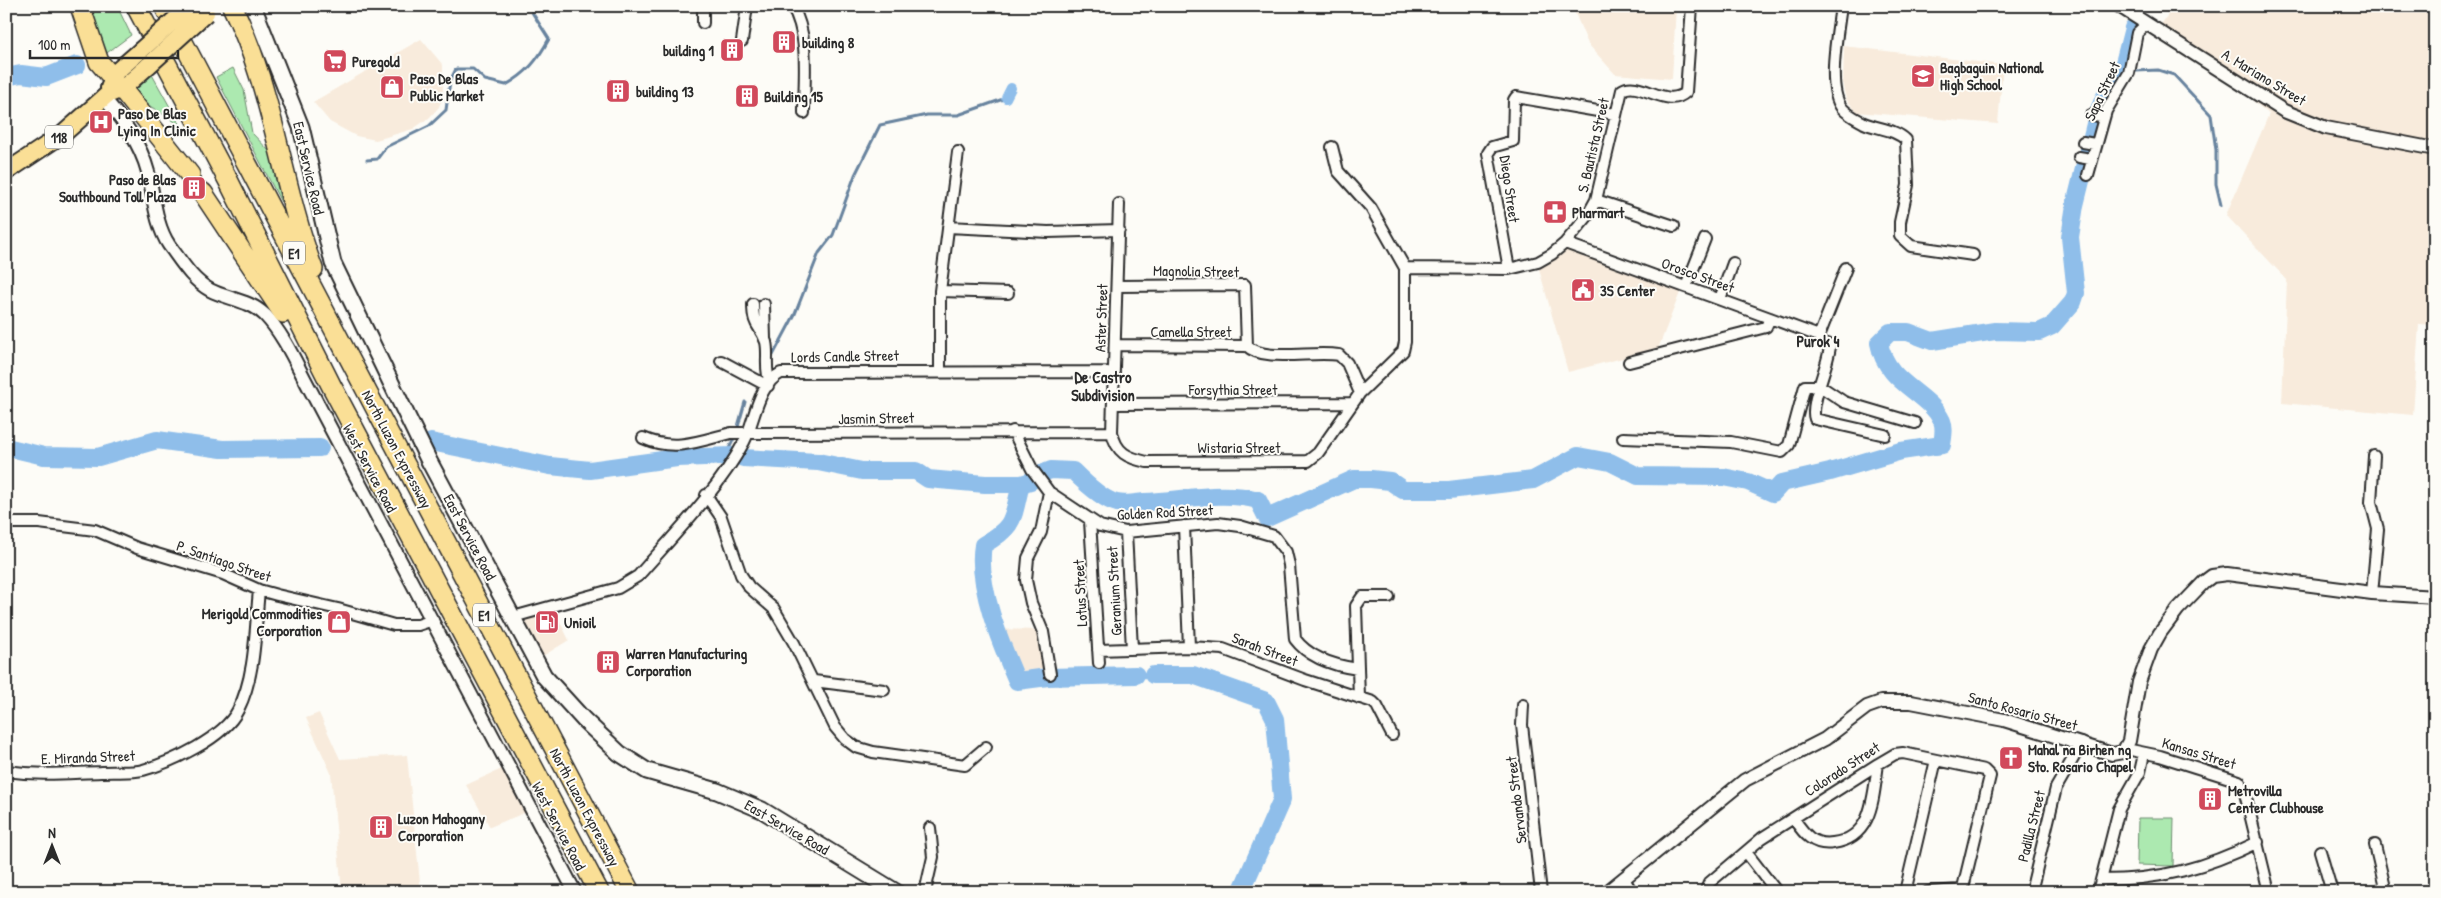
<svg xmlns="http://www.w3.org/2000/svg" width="2441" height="898" viewBox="0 0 2441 898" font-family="'Patrick Hand',sans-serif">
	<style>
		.built { fill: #f8ebdc }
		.green { fill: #ace9b0; stroke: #6c8a6e }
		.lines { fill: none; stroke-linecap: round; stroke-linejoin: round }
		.stream { stroke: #67839e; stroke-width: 3 }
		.canal { stroke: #8fbeea; stroke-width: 10 }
		.river { stroke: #8fbeea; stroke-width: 18 }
		.minor-casing { stroke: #2b2b2b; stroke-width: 14 }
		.tertiary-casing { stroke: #2b2b2b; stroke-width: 16 }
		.secondary-casing { stroke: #2b2b2b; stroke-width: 19 }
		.primary-casing { stroke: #2b2b2b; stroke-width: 20 }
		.motorway-casing { stroke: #2b2b2b; stroke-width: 22 }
		.minor { stroke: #fdfcf7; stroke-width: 10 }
		.tertiary { stroke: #fdfcf7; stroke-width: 12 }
		.secondary { stroke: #fdfcf7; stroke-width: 15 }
		.primary { stroke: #fadf96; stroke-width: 16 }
		.motorway { stroke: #fadf96; stroke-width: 19 }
		.primary-bridge-casing { stroke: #2b2b2b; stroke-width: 20; stroke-linecap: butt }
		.primary-bridge { stroke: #fadf96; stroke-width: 16 }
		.labels { text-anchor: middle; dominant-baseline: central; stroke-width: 4; stroke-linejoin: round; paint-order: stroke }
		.shield { fill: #fdfcf7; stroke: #6a6a68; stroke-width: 1 }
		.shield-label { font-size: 14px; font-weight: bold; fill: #2b2b2b }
		.poi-label { font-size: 15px; font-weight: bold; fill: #2b2b2b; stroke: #fdfcf7; text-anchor: start }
		.street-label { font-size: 15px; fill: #2b2b2b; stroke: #fdfcf7 }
		.neighbourhood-label { font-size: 16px; font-weight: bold; fill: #2b2b2b; stroke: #fdfcf7 }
	</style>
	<rect width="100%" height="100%" fill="#fdfcf7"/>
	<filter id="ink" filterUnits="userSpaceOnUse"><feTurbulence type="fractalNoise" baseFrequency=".02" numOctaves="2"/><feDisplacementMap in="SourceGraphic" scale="10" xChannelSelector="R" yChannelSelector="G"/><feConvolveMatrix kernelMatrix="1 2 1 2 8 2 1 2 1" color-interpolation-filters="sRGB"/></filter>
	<g filter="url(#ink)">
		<path class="built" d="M1572 6H1676L1672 79 1615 74 1588 44Z
			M2174 6H2435V325L2419 324 2413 415 2282 403 2287 280 2226 215 2269 114 2207 63 2158 29Z
			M421 39 443 65V95L439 107 429 118 413 129 376 140 356 136 330 122 313 102Z
			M1844 46 2003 65 1998 124 1857 112 1846 99 1843 87Z
			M1564 248 1681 290 1658 349 1568 372 1539 269Z
			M554 610 569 640 538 659 520 620Z
			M998 629 1038 630 1047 674 1019 679Z
			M319 713 340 759 407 755 421 892H342L331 773 306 718Z
			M504 768 529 811 490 827 466 785Z"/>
		<path class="green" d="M87 6H117L131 35 100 58Z
			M233 68 244 90 252 133 272 154 281 202 216 77Z
			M150 71 180 125 150 106 131 89Z
			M2138 818H2174L2173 866 2137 865Z"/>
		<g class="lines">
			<path class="stream" d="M2139 16 2146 6
				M2136 71 2158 70 2174 75 2211 115 2216 150V184L2221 205
				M367 160 377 159 386 147 429 126 446 110 450 81 456 69H473L485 80 506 85C527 73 537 61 549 39L528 6
				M771 359 795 314 819 253 833 235 855 175 880 125 927 115H958L1006 98
				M737 430 745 402
				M726 455 735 436"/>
			<path class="canal" d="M1006 98 1011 88"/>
			<path class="river" d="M2122 71 2133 28
				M6 77 21 74 46 77 77 65
				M431 442 550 466 590 470 677 458 732 456
				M6 447 44 456 98 457 157 440 222 449 320 448
				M743 458 818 462 862 471H916L928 479 985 484H1021L1031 481
				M1041 474 1051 470 1073 471C1083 481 1103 500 1117 503 1124 505 1136 503 1144 502 1182 501 1221 490 1258 500L1267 518 1354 479H1371L1390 481 1403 490H1449L1533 480 1578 456 1610 462 1638 476 1723 477 1748 482 1773 493 1782 483 1830 472 1901 451 1942 445C1943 437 1945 428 1942 421 1928 391 1887 385 1879 343L1890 332H1908L1932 341 1995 331 2039 332 2052 326 2073 302 2076 293 2070 237 2075 205 2098 112 2104 98 2122 71 2127 70
				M1021 484C1012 519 1016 526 983 545 976 585 1001 644 1017 681L1048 677 1136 675
				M1153 675H1193L1266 701 1275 719 1282 799 1241 892"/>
			<defs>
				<path id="minor" d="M792 6C810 36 804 79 804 113
					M1841 6C1838 31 1826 88 1842 108 1848 115 1857 119 1864 123 1878 129 1895 129 1906 140L1908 185 1900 222V236L1911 246 1973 255
					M703 23V6
					M742 41 747 6
					M2091 115 2104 116
					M2083 142 2095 144
					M2079 157 2091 159
					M2088 175 2106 111 2129 73 2137 33 2147 24
					M1596 200 1674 226
					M1119 204 1112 432C1116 453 1128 458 1147 462L1308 461 1318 453 1360 393 1403 351 1405 342V268L1371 208 1338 171 1332 147
					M948 227 1048 232 1119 230
					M1565 243 1819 336
					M1405 268 1509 269 1538 262 1552 254 1565 243 1586 218 1596 200 1622 90C1640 79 1667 110 1686 92L1692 6
					M1509 269 1488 153 1492 147 1513 141 1514 100 1516 97 1615 114
					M1117 286 1245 285 1247 346
					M1686 287 1705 239
					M940 291 1008 293
					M1720 299 1733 263
					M753 304C753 328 760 324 766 342 769 355 764 369 770 382
					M764 304 765 339
					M1819 336 1822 342 1830 345C1830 362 1809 404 1815 419L1885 435
					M1819 336 1846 268
					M1115 345 1247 346C1264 363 1315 350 1339 355L1347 363 1360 393
					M721 361 768 386
					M1629 362 1766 327 1770 318
					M940 371V291L958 152
					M1113 404 1352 403
					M1013 431 1032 469 1049 492 1100 526 1126 532 1218 523 1240 526 1274 536 1286 552 1289 565 1295 639C1309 658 1336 666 1358 669
					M643 438C674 452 700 441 731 433L1112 432
					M1623 438 1731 442 1782 452 1789 445 1805 386H1820L1844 402 1915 423
					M1049 492 1041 532 1028 558 1026 580 1031 603 1043 632 1050 674
					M706 495 721 517 741 575 749 587 774 609 794 643 835 727 845 739 856 747 873 752 965 765 986 747
					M1090 521 1099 663
					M6 523H39L95 530 137 548 223 574 259 590 277 595 338 609 394 625H418L433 620
					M1184 526 1189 647
					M1126 532 1132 649
					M2372 593 2378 529 2371 502 2374 456
					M513 617 618 588 638 576C673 536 719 489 744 442 755 421 757 385 781 373L1114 372
					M1098 650 1189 647 1223 649 1305 680 1373 702 1377 706 1392 735
					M814 681 884 690
					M1359 698 1356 606 1362 597H1389
					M1523 705 1522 725 1541 892
					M2126 749 2160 756 2239 781 2244 789 2269 892
					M6 771C41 776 67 773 101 772 114 771 131 773 143 770 172 762 224 738 238 710 256 675 255 629 259 590
					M1794 819C1804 834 1813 846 1833 843 1873 838 1873 797 1878 764
					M2375 845 2386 892
					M2320 851 2332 892
					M1746 852 1777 892
					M1624 879 1632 892
					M2101 880C2161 880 2205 868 2258 842
					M925 892 933 857 930 828
					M1705 892 1709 883 1762 838 1878 764 1895 754 1903 753 1984 770 1990 776 1962 892
					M1905 892 1936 760
					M1928 892 1962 890
					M2031 892 2056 788 2082 743
					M2098 892 2119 809 2140 772 2144 754"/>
				<path id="tertiary" d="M2119 6 2284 111 2326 128 2435 149
					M104 98C123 121 140 142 148 172 154 196 155 224 169 245 181 261 192 280 210 290 227 299 250 300 265 315 285 336 298 368 312 393L575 892
					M1607 892 1745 780 1825 739 1867 707 1881 702H1911L2004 720 2112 754 2123 752 2129 741 2139 682 2151 649 2160 633 2178 609 2204 582 2212 576 2227 574 2372 593 2435 597"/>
				<path id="secondary" d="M253 6 301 127 333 263 428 459 544 676 584 720 619 753 647 771 717 791 762 810 896 892"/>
				<path id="primary" d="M109 88 116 72 140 51
					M6 172 63 134 107 95 122 89 149 65"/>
				<path id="motorway" d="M80 6 99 62 112 77
					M136 6 228 180 331 385 599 892
					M164 6 630 892
					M232 6C273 88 281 183 313 269
					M122 89 190 175
					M203 193 283 313"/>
			</defs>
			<use href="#minor" class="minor-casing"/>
			<use href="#tertiary" class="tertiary-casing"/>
			<use href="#secondary" class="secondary-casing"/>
			<use href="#primary" class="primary-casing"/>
			<use href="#motorway" class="motorway-casing"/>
			<use href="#minor" class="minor"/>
			<use href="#tertiary" class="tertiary"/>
			<use href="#secondary" class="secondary"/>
			<use href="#primary" class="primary"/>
			<use href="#motorway" class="motorway"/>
			<defs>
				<path id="primary-bridge" d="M140 51 190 6
					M149 65 206 13"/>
			</defs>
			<use href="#primary-bridge" class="primary-bridge-casing"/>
			<use href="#primary-bridge" class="primary-bridge"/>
		</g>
	</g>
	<defs>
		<symbol id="building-square" viewBox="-11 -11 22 22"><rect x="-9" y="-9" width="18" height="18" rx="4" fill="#d1495b" stroke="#fdfcf7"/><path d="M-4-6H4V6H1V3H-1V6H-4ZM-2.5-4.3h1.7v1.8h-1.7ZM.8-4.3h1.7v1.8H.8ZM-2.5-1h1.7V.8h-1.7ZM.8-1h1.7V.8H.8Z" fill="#fff"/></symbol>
		<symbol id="supermarket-square" viewBox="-11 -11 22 22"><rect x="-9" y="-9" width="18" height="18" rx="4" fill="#d1495b" stroke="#fdfcf7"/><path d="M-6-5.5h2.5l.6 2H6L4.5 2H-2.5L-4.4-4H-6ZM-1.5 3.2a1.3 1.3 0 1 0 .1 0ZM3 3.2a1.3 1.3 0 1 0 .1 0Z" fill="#fff"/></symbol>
		<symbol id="school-square" viewBox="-11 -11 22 22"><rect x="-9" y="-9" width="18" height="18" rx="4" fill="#d1495b" stroke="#fdfcf7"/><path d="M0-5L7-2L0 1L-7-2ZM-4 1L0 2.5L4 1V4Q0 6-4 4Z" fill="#fff"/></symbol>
		<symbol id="shop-square" viewBox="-11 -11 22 22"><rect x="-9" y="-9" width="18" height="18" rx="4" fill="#d1495b" stroke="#fdfcf7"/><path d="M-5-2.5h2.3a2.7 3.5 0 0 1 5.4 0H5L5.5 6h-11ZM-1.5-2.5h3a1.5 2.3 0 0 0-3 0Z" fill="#fff"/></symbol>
		<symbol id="hospital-square" viewBox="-11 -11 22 22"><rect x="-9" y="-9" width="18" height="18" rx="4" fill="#d1495b" stroke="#fdfcf7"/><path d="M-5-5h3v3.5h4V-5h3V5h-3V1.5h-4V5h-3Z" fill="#fff"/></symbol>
		<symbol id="pharmacy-square" viewBox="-11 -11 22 22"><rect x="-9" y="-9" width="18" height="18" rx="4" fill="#d1495b" stroke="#fdfcf7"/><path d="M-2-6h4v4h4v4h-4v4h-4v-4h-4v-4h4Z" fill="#fff"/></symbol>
		<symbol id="civic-square" viewBox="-11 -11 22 22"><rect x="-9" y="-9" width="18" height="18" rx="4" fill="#d1495b" stroke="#fdfcf7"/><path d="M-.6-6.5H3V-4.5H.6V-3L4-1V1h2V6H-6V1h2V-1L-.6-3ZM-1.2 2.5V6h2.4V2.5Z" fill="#fff"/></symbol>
		<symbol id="fuel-square" viewBox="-11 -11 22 22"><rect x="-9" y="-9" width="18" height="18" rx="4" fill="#d1495b" stroke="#fdfcf7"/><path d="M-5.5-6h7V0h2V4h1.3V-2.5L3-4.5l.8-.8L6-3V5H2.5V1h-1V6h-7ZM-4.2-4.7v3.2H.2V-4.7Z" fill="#fff"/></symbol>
		<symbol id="church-square" viewBox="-11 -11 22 22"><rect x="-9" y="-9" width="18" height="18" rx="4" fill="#d1495b" stroke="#fdfcf7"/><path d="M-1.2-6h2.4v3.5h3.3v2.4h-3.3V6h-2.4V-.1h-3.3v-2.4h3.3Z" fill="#fff"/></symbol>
	</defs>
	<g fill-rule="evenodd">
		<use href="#building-square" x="770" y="28" width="28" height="28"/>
		<use href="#building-square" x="718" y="36" width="28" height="28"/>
		<use href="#supermarket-square" x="321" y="47" width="28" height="28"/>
		<use href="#school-square" x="1909" y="62" width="28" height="28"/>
		<use href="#shop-square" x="378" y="73" width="28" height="28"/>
		<use href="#building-square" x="604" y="77" width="28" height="28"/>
		<use href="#building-square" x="733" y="82" width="28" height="28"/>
		<use href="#hospital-square" x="87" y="108" width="28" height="28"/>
		<use href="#building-square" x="180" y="174" width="28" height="28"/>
		<use href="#pharmacy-square" x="1541" y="198" width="28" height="28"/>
		<use href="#civic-square" x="1569" y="276" width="28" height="28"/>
		<use href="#shop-square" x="325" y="608" width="28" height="28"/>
		<use href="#fuel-square" x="533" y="608" width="28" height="28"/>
		<use href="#building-square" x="594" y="648" width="28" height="28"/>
		<use href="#church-square" x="1997" y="744" width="28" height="28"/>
		<use href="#building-square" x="2196" y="785" width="28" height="28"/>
		<use href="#building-square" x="367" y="813" width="28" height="28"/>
	</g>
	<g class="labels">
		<g class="shield">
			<rect x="45" y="125.5" width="28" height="23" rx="4"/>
			<rect x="283" y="241.5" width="22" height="23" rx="4"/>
			<rect x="473" y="603.5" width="22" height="23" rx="4"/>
		</g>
		<g class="shield-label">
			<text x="59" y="137">118</text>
			<text x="294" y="253">E1</text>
			<text x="484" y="615">E1</text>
		</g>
		<g class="poi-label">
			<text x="802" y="42">building 8</text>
			<text x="714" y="50" text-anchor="end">building 1</text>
			<text x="352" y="61">Puregold</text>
			<text x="1940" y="67">Bagbaguin National<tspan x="1940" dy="17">High School</tspan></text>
			<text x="410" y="78">Paso De Blas<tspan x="410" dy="17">Public Market</tspan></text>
			<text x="636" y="91">building 13</text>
			<text x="764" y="96">Building 15</text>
			<text x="118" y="113">Paso De Blas<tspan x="118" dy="17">Lying In Clinic</tspan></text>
			<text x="176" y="179" text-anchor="end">Paso de Blas<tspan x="176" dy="17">Southbound Toll Plaza</tspan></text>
			<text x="1572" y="212">Pharmart</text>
			<text x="1600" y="290">3S Center</text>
			<text x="322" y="613" text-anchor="end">Merigold Commodities<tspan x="322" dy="17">Corporation</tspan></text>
			<text x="564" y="622">Unioil</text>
			<text x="626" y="653">Warren Manufacturing<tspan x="626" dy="17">Corporation</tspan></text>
			<text x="2028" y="749">Mahal na Birhen ng<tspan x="2028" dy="17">Sto. Rosario Chapel</tspan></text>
			<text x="2228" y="790">Metrovilla<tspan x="2228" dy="17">Center Clubhouse</tspan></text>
			<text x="398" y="818">Luzon Mahogany<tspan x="398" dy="17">Corporation</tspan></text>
		</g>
		<g class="street-label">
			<text transform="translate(2264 77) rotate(31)">A. Mariano Street</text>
			<text transform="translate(2102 91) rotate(-65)">Sapa Street</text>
			<text transform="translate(1593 145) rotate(-77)">S. Bautista Street</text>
			<text transform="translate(309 168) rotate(77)">East Service Road</text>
			<text transform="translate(1510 189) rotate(82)">Diego Street</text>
			<text transform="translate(1196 271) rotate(1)">Magnolia Street</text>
			<text transform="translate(1698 275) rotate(20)">Orosco Street</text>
			<text transform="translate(1101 318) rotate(-88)">Aster Street</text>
			<text x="1191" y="331">Camella Street</text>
			<text transform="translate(845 356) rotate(-1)">Lords Candle Street</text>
			<text x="1233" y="389">Forsythia Street</text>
			<text transform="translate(876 418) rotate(-1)">Jasmin Street</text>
			<text x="1239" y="447">Wistaria Street</text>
			<text transform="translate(397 449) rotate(62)">North Luzon Expressway</text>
			<text transform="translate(370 468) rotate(62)">West Service Road</text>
			<text transform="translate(1165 512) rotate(-3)">Golden Rod Street</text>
			<text transform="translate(470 537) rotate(62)">East Service Road</text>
			<text transform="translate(224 561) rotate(19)">P. Santiago Street</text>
			<text transform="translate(1114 591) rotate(-93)">Geranium Street</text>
			<text transform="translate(1080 593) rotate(-93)">Lotus Street</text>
			<text transform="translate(1265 649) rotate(21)">Sarah Street</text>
			<text transform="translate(2023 711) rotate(15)">Santo Rosario Street</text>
			<text transform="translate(2199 753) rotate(17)">Kansas Street</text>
			<text transform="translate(88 757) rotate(-2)">E. Miranda Street</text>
			<text transform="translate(1842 769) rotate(-33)">Colorado Street</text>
			<text transform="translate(1516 800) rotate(-97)">Servando Street</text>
			<text transform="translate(585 807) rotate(62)">North Luzon Expressway</text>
			<text transform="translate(559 826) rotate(62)">West Service Road</text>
			<text transform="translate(2031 826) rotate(-76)">Padilla Street</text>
			<text transform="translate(787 827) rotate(30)">East Service Road</text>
		</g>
		<g class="neighbourhood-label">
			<text x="1818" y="341">Purok 4</text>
			<text x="1103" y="377">De Castro<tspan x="1103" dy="18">Subdivision</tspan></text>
		</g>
	</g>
	<rect width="2441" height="898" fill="none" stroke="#fdfcf7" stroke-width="25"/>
	<rect x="12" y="12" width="2416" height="873" fill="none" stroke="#2b2b2b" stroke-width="2" filter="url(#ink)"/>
	<g transform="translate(52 846)" stroke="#fdfcf7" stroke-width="4" paint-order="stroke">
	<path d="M0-4L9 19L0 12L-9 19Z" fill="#2b2b2b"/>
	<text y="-8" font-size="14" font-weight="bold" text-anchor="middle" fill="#2b2b2b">N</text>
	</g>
	<path d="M30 50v8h148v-8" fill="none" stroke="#2b2b2b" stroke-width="2.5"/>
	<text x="38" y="50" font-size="15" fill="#2b2b2b" stroke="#fdfcf7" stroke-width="4" paint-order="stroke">100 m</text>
</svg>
